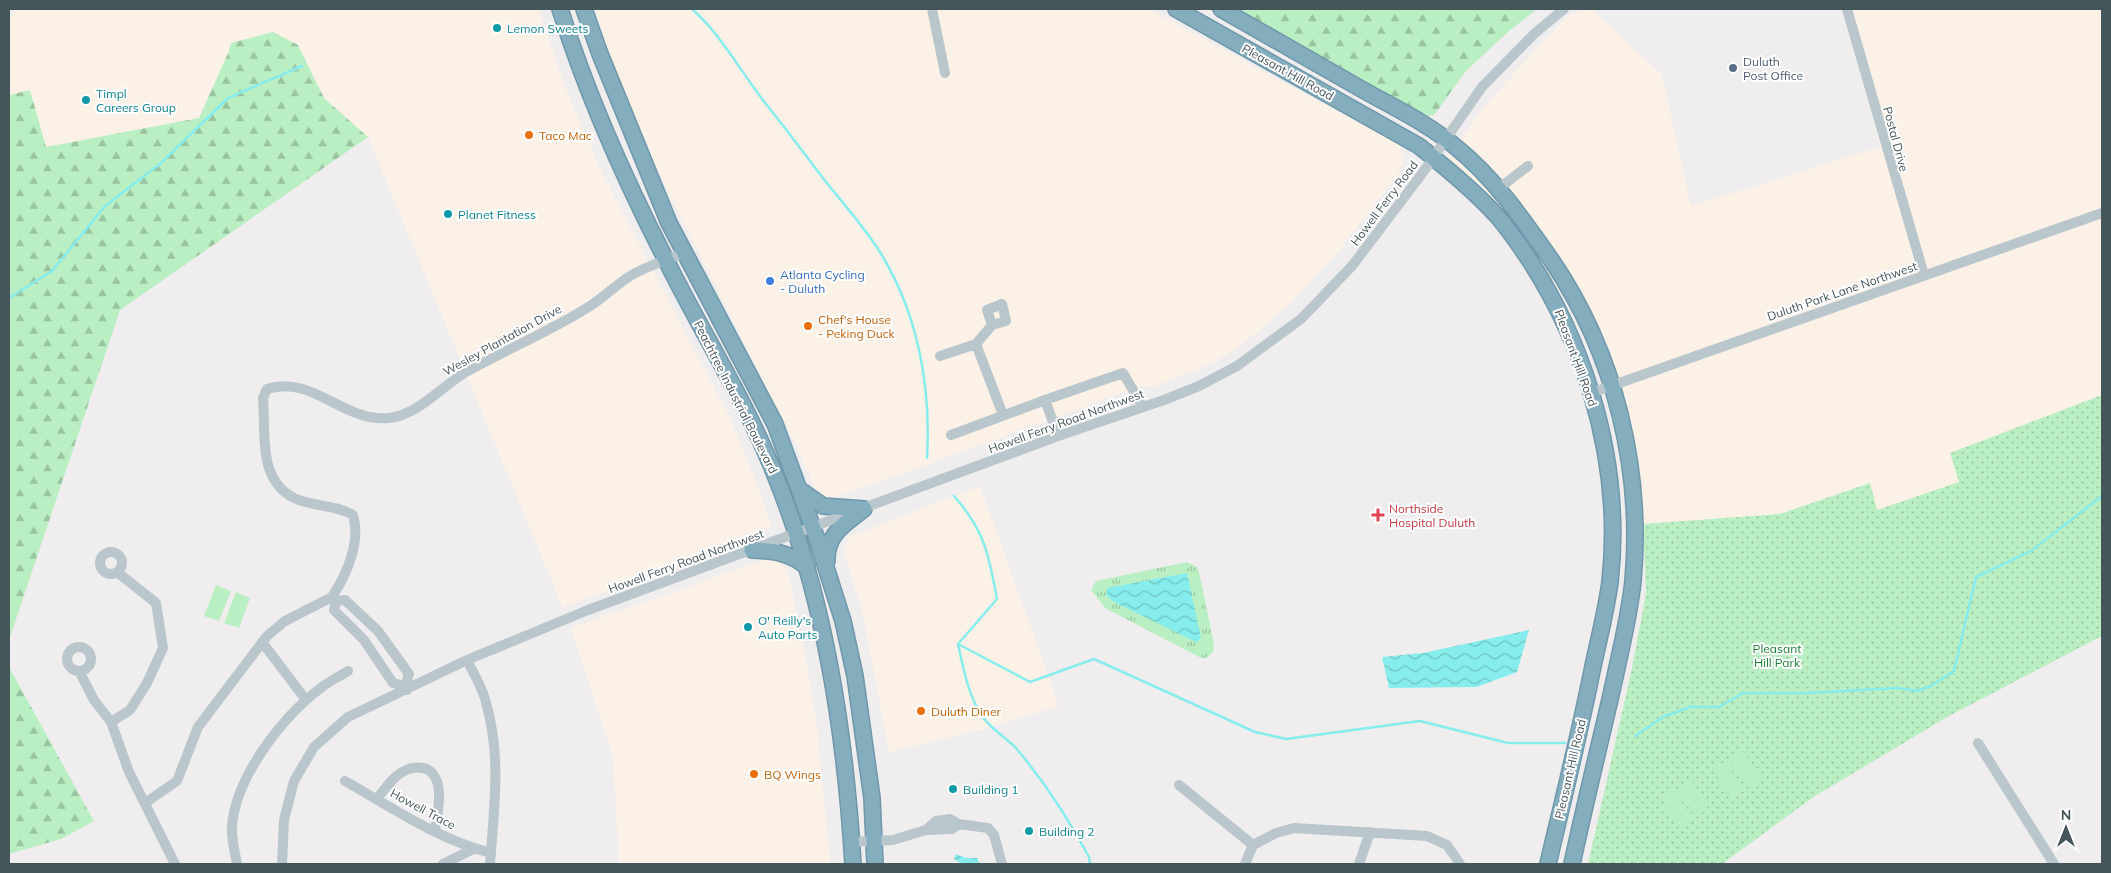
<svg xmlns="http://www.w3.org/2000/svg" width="2111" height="873" viewBox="0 0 2111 873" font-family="Mulish,sans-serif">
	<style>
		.commercial { fill: #fcf1e6 }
		.grass { fill: url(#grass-tufts) }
		.forest { fill: url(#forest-firs) }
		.park { fill: url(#park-dots) }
		.pitch { fill: #baefc3 }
		.water { fill: url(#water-waves) }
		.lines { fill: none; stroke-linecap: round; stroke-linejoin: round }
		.stream { stroke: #86edec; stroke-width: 2.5 }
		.highway-casing { stroke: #6f98aa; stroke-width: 18 }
		.minor { stroke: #b9c6cb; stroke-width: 10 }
		.highway { stroke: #84adbe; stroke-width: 15 }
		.culture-dot { fill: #0f9aa8; stroke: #fff; stroke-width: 2 }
		.service-dot { fill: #5c6f8a; stroke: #fff; stroke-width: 2 }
		.food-dot { fill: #e8710a; stroke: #fff; stroke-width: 2 }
		.shop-dot { fill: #3f7fe0; stroke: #fff; stroke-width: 2 }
		.health-dot { fill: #e0444e; stroke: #fff; stroke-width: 2 }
		.labels { text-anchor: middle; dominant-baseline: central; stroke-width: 4; stroke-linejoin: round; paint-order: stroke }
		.culture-label { font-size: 12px; fill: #0d838f; stroke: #fff; text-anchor: start }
		.service-label { font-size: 12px; fill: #4e5e75; stroke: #fff; text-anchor: start }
		.street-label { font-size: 12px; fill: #45565b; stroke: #fff }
		.food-label { font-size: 12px; fill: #c56008; stroke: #fff; text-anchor: start }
		.shop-label { font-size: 12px; fill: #366cbe; stroke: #fff; text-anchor: start }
		.health-label { font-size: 12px; fill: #be3a42; stroke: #fff; text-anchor: start }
		.park-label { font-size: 12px; fill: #157e32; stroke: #fff }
	</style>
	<defs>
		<pattern id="grass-tufts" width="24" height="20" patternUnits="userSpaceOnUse" patternTransform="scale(1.25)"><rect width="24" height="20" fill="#baefc3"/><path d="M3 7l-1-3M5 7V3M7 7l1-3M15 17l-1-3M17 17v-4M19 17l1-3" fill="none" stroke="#99c4a1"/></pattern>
		<pattern id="forest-firs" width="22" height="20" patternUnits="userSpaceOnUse" patternTransform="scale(1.25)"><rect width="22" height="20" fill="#baefc3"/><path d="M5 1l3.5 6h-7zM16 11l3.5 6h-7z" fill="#99c4a1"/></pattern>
		<pattern id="park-dots" width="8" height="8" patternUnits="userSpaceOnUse" patternTransform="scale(1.25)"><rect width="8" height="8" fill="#baefc3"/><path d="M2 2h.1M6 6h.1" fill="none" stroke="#99c4a1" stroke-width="1.8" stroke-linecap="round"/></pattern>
		<pattern id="water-waves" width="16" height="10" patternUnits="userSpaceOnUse" patternTransform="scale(1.25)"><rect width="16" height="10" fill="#86edec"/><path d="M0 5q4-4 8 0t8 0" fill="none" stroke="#6fc3c2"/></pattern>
	</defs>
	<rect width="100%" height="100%" fill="#f0edee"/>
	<path class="commercial" d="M15 9H539L565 87 602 173 731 420 762 497 771 527 563 608 368 137 324 98 298 45 273 32 231 43 229 51 199 118 46 147 30 91 9 95V20Z
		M595 9H1149L1399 145 1404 154 1399 173 1337 253 1289 305 1243 344 1213 363 1156 386H1141L918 468 835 497H824L816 491 796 445 669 194 613 74Z
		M1585 9H1592L1662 75 1691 206 1880 147 1851 9H2102V395L1951 453 1959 482 1877 510 1870 483 1780 514 1643 524 1626 471 1605 381 1569 304 1518 230 1445 161 1482 109 1520 67 1567 16Z
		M980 486 1059 706 984 729 889 752 862 610 844 554 845 546 849 537Z
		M770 558 781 564 788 572 805 654 817 727 830 864H619L613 757 571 628Z"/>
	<path class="grass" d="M1187 562 1197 567 1199 572 1214 644 1213 652 1206 658H1201L1105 608 1091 590 1096 581Z"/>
	<path class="forest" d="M1231 9H1537L1509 31 1466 71 1434 115 1421 117Z
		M273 32 298 45 324 98 368 137 120 310 9 640V95L30 90 46 147 199 118 229 51 231 43Z
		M9 667 94 821 61 839 9 854Z"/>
	<path class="park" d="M2102 395V636L1949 716 1815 796 1722 864H1588L1632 668 1646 593 1643 524 1780 514 1870 483 1877 510 1959 482 1950 453Z"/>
	<path class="pitch" d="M216 585 231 591 219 621 204 616Z
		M236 592 250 598 239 628 224 623Z
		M1744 751 1760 780 1746 787 1730 759Z
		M1726 761 1742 790 1729 797 1713 768Z
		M1692 781 1708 809 1695 816 1679 788Z
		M1675 790 1691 819 1678 826 1662 798Z"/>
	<path class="water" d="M1187 573 1201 638 1196 642 1114 602 1106 595 1107 588Z
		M1529 630 1517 672 1477 687 1389 688 1382 657 1423 653Z
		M956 854 966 858H977L980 864H962L954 859Z"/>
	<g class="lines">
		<path class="stream" d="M692 9C719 32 743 75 766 104 787 130 806 156 826 182 846 207 867 230 883 257 919 318 931 389 927 458
			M9 298 52 271 105 206 161 163 228 98 302 66
			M954 496C985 531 989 556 997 599L958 644
			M958 644 1030 682 1094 659 1255 732 1286 739 1420 721 1508 743H1565
			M958 644C963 667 968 695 982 716 990 728 1005 737 1015 747 1044 781 1068 818 1089 857L1090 864
			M1635 736 1663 717 1690 707H1719L1743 693H1808L1897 688 1917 691 1931 686 1954 671 1976 577 2031 551 2102 496"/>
		<defs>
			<path id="highway" d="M560 9C586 92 627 184 667 262 702 333 746 401 775 475 825 598 845 732 853 864
				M584 9 600 54 669 223 775 424 817 539 843 621 855 676 872 798 875 864
				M1176 9 1419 146C1444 166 1483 198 1503 223 1581 323 1624 455 1610 582 1606 612 1598 642 1592 671 1579 736 1563 800 1548 864
				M1221 9C1269 36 1316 63 1363 90 1395 108 1429 124 1457 148 1495 179 1524 221 1552 261 1615 354 1643 469 1633 581 1629 619 1619 657 1611 695 1598 751 1584 808 1572 864
				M800 490 823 506 864 509
				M752 550C774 551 789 552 807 567
				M827 561C826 534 845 524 864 509"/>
		</defs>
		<use href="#highway" class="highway-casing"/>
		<path class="minor" d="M932 9 945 73
			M1847 9 1924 275
			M1498 189 1528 166
			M976 344 992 325 1006 321 1002 304 987 310 992 325
			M940 356 976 344 1003 415
			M1591 393 2102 213
			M1045 400 1123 373 1143 407
			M951 435 1045 400 1058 436
			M100 563a11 11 0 1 1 22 0a11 11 0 1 1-22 0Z
			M336 601 345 600 378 631 409 674 405 686
			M262 642 306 700
			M67 659a12 12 0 1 1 24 0a12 12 0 1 1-24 0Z
			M467 660C473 672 481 685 485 699 502 755 494 807 490 864
			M79 671 94 700 111 722 129 772 175 864
			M407 690 405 686 393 683 364 640 334 610 336 601 332 597C347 574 361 542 353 515 334 504 313 507 294 498 257 479 266 432 263 398L267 389C312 374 344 423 389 418 418 415 442 386 466 372 507 349 551 331 590 306 604 297 616 285 630 276 647 266 667 260 685 252
			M111 722 130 710 147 683 163 648 156 603 117 572
			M1978 743 2054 864
			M345 781C391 807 439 840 491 853
			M1179 785 1253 845
			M377 799C388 784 402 764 423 768 428 769 432 771 435 777 443 790 437 816 435 831
			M145 803 177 781 198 727 267 636 285 621 332 597
			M926 830 936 821 950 819 959 824 988 828 994 835 1002 864
			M852 842 893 840 926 830 952 829 959 824
			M237 864C235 852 231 838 232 826 236 776 283 716 322 687 330 681 340 676 348 671
			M282 864 284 820 294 781 314 747 348 717 467 660 588 610 1058 436 1164 400 1199 386 1237 366 1301 319 1352 266 1421 175 1482 87 1534 34 1564 9
			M443 864 473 849
			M1245 864 1253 845 1276 833 1294 828 1427 836 1447 845 1460 864
			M1359 864 1370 832"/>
		<use href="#highway" class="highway"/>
	</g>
	<g class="culture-dot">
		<circle cx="497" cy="28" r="5"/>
		<circle cx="86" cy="100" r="5"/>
		<circle cx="448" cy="214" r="5"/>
		<circle cx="748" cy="627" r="5"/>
		<circle cx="953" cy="789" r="5"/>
		<circle cx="1029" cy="831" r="5"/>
	</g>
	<circle class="service-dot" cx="1733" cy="68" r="5"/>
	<g class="food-dot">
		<circle cx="529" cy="135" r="5"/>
		<circle cx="808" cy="326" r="5"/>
		<circle cx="921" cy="711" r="5"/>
		<circle cx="754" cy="774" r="5"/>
	</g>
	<circle class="shop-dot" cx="770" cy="281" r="5"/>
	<path class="health-dot" d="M1375.5 507.5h5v5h5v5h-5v5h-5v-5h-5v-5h5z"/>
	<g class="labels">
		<g class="culture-label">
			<text x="507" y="28">Lemon Sweets</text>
			<text x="96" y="93">Timpl<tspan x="96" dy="14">Careers Group</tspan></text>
			<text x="458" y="214">Planet Fitness</text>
			<text x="758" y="620">O' Reilly's<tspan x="758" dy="14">Auto Parts</tspan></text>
			<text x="963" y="789">Building 1</text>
			<text x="1039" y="831">Building 2</text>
		</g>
		<g class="service-label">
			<text x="1743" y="61">Duluth<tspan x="1743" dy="14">Post Office</tspan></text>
		</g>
		<g class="street-label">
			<text transform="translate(1288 72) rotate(29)">Pleasant Hill Road</text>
			<text transform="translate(1896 139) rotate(75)">Postal Drive</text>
			<text transform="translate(1384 203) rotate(-53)">Howell Ferry Road</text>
			<text transform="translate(1842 291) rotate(-19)">Duluth Park Lane Northwest</text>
			<text transform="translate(502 340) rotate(-29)">Wesley Plantation Drive</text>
			<text transform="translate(1576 358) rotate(70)">Pleasant Hill Road</text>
			<text transform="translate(736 397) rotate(63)">Peachtree Industrial Boulevard</text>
			<text transform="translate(1066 421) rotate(-20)">Howell Ferry Road Northwest</text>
			<text transform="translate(686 561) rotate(-20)">Howell Ferry Road Northwest</text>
			<text transform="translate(1570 769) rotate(-77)">Pleasant Hill Road</text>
			<text transform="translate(423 809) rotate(28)">Howell Trace</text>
		</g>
		<g class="food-label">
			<text x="539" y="135">Taco Mac</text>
			<text x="818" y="319">Chef's House<tspan x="818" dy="14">- Peking Duck</tspan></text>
			<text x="931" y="711">Duluth Diner</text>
			<text x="764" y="774">BQ Wings</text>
		</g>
		<g class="shop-label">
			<text x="780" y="274">Atlanta Cycling<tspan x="780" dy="14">- Duluth</tspan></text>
		</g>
		<g class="health-label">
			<text x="1389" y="508">Northside<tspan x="1389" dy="14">Hospital Duluth</tspan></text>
		</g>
		<g class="park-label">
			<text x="1777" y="648">Pleasant<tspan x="1777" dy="14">Hill Park</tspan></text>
		</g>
	</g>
	<rect width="2111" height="873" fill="none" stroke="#45565b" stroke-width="20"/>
	<g transform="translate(2066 828)" stroke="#ffffff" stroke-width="4" paint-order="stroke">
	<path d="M0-4L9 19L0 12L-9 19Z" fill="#45565b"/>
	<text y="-8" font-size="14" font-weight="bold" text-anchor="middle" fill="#45565b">N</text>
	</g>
</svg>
